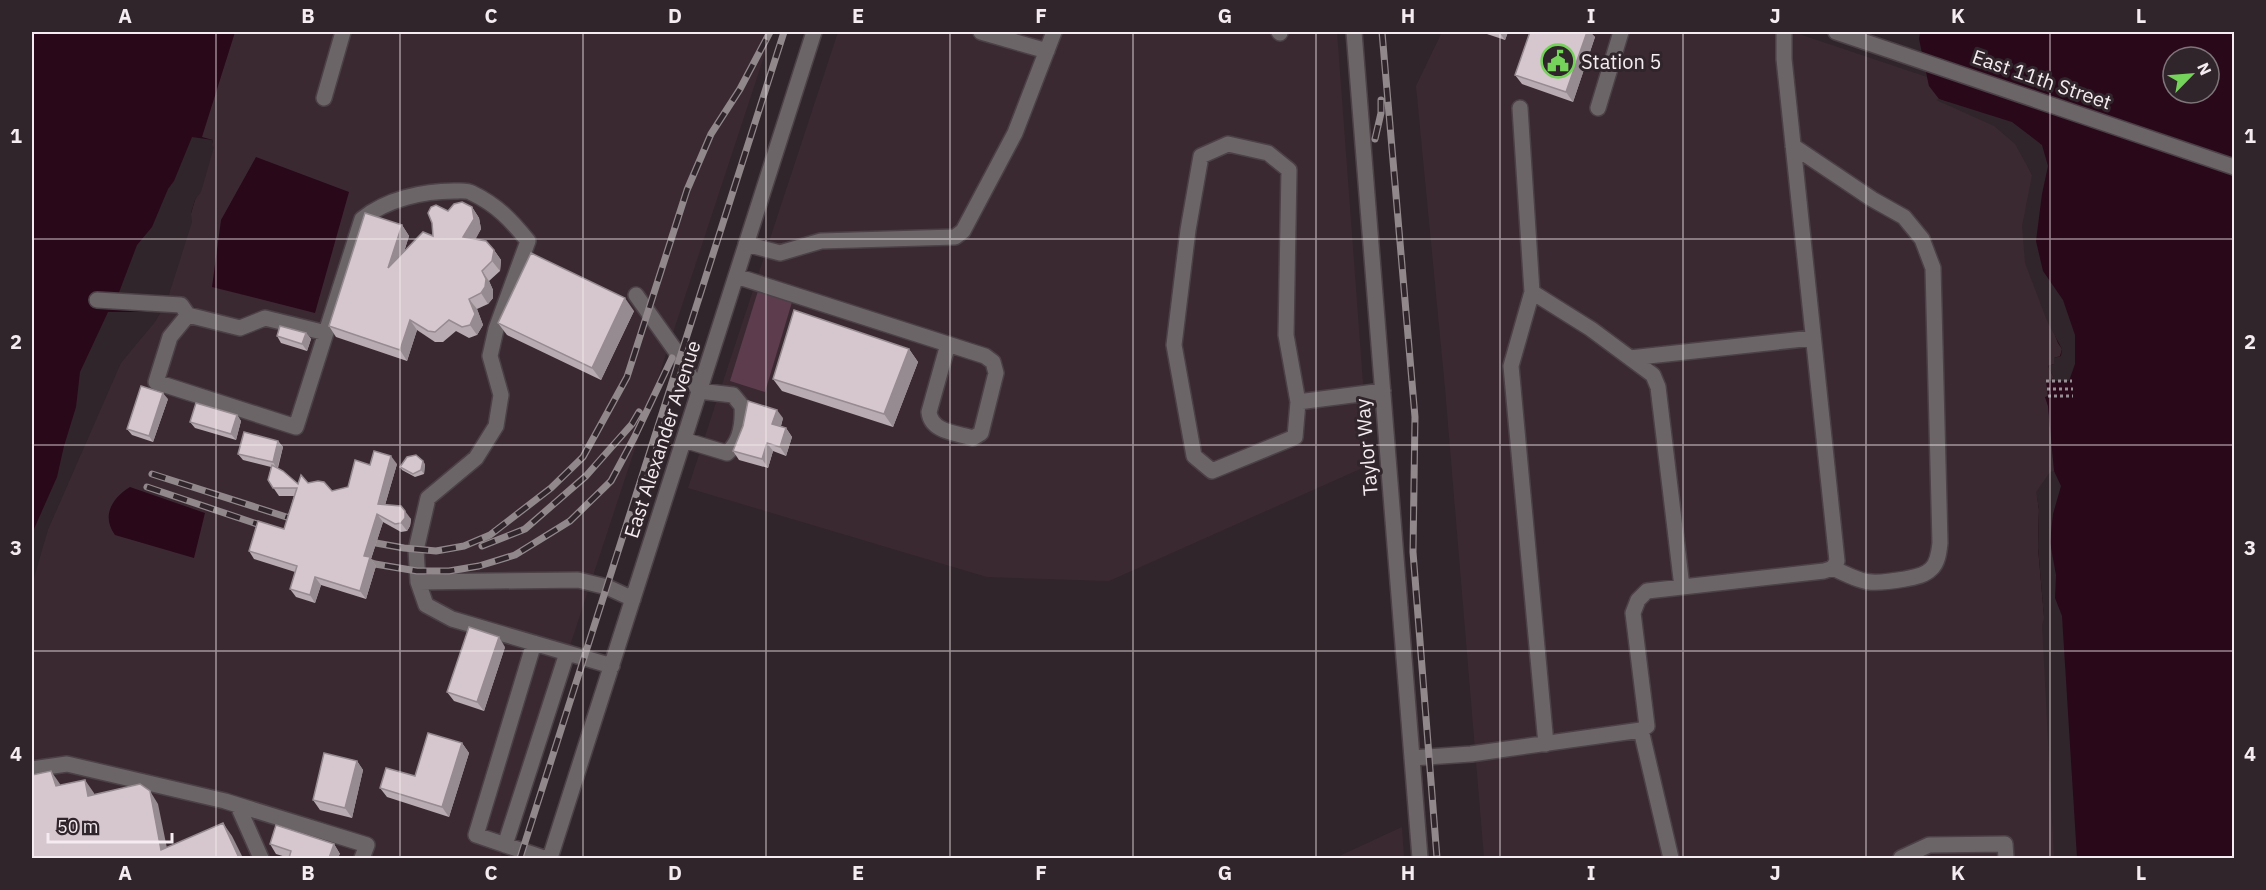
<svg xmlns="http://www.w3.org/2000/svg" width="2266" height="890" viewBox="0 0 2266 890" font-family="'IBM Plex Sans',sans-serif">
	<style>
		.built { fill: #3b2932 }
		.green { fill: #5d3d4d }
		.water { fill: #29081a; fill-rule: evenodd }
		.pier { fill: #30252a }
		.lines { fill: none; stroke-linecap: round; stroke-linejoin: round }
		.minor-casing { stroke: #4b4146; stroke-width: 18 }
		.path { stroke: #978e93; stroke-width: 3; stroke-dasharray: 3 3; stroke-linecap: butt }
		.minor { stroke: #6b6568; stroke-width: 15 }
		.rail-casing { stroke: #91888c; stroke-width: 7 }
		.rail { stroke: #30252a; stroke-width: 4.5; stroke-dasharray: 14; stroke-linecap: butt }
		.wall { fill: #b8abb1 }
		.shaded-wall { fill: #968b90 }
		.building { fill: #d6c7ce; stroke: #968b90; stroke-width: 1.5 }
		.grid { fill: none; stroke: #f4ecf0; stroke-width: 1.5; stroke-opacity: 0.55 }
		.labels { text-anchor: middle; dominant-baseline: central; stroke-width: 6; stroke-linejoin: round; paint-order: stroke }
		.poi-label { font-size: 20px; fill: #f4ecf0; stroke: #30252a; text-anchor: start }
		.street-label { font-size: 20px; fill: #f4ecf0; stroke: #30252a }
		.neatline { fill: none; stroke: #f4ecf0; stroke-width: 2 }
		.grid-label { font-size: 20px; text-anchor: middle; font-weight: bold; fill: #f4ecf0 }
	</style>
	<rect width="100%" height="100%" fill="#30252a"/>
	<path class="built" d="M235 32H772L500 858H32V497L118 361 166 296 213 141 201 137Z
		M838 32H1337L1369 465 1109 581 987 577 688 488Z
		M1442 32H1793L1927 77 1929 86 1996 124 2017 142 2035 181 2028 262 2058 343 2062 349 2055 378 2046 381 2048 396 2045 397 2048 406 2054 471 2037 495 2039 510 2038 547 2045 627 2057 858H1484L1445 388 1416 86Z
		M1402 827 1404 858H1335Z"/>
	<path class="green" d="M758 291 792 302 765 392 730 381Z"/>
	<path class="water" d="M32 32H235L202 137 213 140 166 296 153 320 118 361 46 529 32 577Z
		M1920 32H2234V858H2057L2045 627 2038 547 2039 510 2037 495 2054 471 2048 406 2045 397 2048 396 2046 381 2054 378 2048 366 2054 364V358L2060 356 2062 349 2058 343 2028 262 2035 181 2017 142 1996 124 1939 99 1929 86 1919 39ZM2173 57H2209V93H2173Z
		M256 157 349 192 315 313 212 287 221 220Z
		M130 487 205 513 194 558 115 535C101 516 112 498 130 487Z"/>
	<path class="pier" d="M1939 99 2012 122 2042 145 2048 166 2042 194 2036 241 2043 271 2063 300 2075 335V364L2069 381H2046L2054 378 2048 366 2054 364V358L2061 356 2062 349 2047 321 2025 263 2022 226 2032 175 2015 144 1994 126 1936 100Z
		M192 137 213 140 212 145 214 147 201 192 195 200 191 213 192 222 168 298 118 295 137 245 152 227 168 189 174 181Z
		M108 312H161L155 322 121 363 48 530 34 578 32 580V540L34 529 57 477 64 446 76 407 80 372Z
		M2054 471 2061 486 2053 514 2050 542 2056 575 2055 598 2062 616 2077 858H2054L2042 625 2044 618 2038 547 2039 510 2036 492 2050 472Z"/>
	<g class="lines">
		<defs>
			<path id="minor" d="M981 32 1047 51
				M1279 32 1280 33
				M1354 32 1420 858
				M1836 32 2234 167
				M324 98 343 32
				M1520 108 1532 292 1511 366 1546 744
				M1598 108 1621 32
				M1793 146 1872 199 1904 217 1922 239 1933 268 1940 543C1939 552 1938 563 1931 569 1924 576 1914 577 1905 579 1870 585 1865 584 1833 568
				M746 244 780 253 821 241 955 237 963 231 1015 133 1054 32
				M736 276 985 356 993 362 996 373 981 433 973 438C956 433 931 432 929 412L948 344
				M1532 292 1591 329 1653 375 1658 387 1682 587
				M636 295 675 350 699 391 733 395 742 406C743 423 741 442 727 453L684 440
				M97 300 181 305 188 315
				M326 333 265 318 240 328 188 315 170 337 156 382 296 427 362 219C387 199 423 191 454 191 460 191 467 190 472 193 497 205 511 220 528 241L496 329 490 356 501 395 496 426 476 458 428 498 416 550 418 582 426 605 452 619 612 666
				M1630 358 1813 338
				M1298 402 1295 437 1212 471 1194 456 1174 345 1188 230 1201 156 1228 144 1268 153 1289 170 1286 335 1298 402 1383 391
				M418 582 578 580 607 587 633 599
				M534 643 476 835 544 858
				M1641 730 1671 858
				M1412 758 1471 754 1641 730 1647 726 1633 613 1638 600 1647 591 1824 571 1833 568 1837 561 1784 59V32
				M32 769 67 764 225 801 367 845 362 858
				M238 806 261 858
				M505 845 567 653
				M550 858 814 32
				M1901 858 1929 845 2005 844 2006 858"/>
		</defs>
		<use href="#minor" class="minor-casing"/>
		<path class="path" d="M2046 381H2072
			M2047 389H2073
			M2048 396H2073"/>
		<use href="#minor" class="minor"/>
		<defs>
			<path id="rail" d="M1382 32 1415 417 1413 552 1437 858
				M1375 139 1381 113V100
				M152 474 302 522
				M147 487 272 529
				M359 540 404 548 436 551 464 546 490 535 551 488 583 457 627 377 687 190 711 134 740 89 770 32
				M482 546 525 529 586 476 632 424 639 412
				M358 558 375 564 417 571H449L479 566 515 555 570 521 611 481 634 438 672 358
				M520 858 784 32"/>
		</defs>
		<use href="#rail" class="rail-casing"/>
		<use href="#rail" class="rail"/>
	</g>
	<path class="wall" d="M1481 32H1508L1505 40Z
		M1530 32H1590L1595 37 1573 102 1522 84 1515 75Z
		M472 207 479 218 481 229 475 239 494 250 501 260 500 271 489 281 493 290V298L488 304 477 309 483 325 477 335 469 338 456 331 443 342H435L417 330 407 361 336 337 329 326 402 225 409 236 404 252 433 236 448 211Z
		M634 311 601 380 507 335 498 323Z
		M306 333 311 339 307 351 281 343 277 336Z
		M909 349 918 362 893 427 782 391 773 379Z
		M168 399 153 442 132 435 127 429Z
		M237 415 241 421 236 440 195 428 190 422Z
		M783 418 781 426 786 428 792 437 786 456 773 451 768 468 739 460 733 451Z
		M278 441 283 447 278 468 298 484 308 483 332 491 348 487 370 465 397 464 385 505 411 519 410 526 407 531 401 532 383 522 371 559 376 566 366 599 321 585 315 603 296 597 290 589 295 572 254 559 249 551 284 529 294 496H279L268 480 271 467 243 460 238 454Z
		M425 464 424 474 415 477 402 470 400 467Z
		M505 647 484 711 454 701 447 692Z
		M462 743 469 753 449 817 387 797 380 788 415 776Z
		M357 761 363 770 352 818 320 810 313 800Z
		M270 844H334L340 854 289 858 276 854Z"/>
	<path class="shaded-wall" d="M1499 32H1508L1505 40Z
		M1587 32H1590L1595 37 1573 102 1566 92Z
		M472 207 479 218 481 229 471 248 463 237Z
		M402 225 409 236 395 279 388 268Z
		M494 250 501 260 500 271 492 261Z
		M482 271 489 281 493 290V298L488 304 481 293Z
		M625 298 634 311 601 380 592 368Z
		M469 299 477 309 483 325 477 335 470 325Z
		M410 320 417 330 407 361 400 350Z
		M306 333 311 339 307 351 302 344Z
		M909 349 918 362 893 427 884 414Z
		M163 393 168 399 153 442 149 436Z
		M777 410 783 418 779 433 772 424Z
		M237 415 241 421 236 440 231 434Z
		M786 428 792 437 786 456 780 447Z
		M278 441 283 447 277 469 273 462Z
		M767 443 773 451 768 468 762 459Z
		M391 456 397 464 383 512 378 504Z
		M423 461 425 464 424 474 421 470Z
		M405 511 411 519 410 526 407 531 401 523Z
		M377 514 383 522 371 559 376 566 366 599 360 591 364 556Z
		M315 577 321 585 315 603 310 595Z
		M499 637 505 647 484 711 477 702Z
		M462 743 469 753 449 817 442 807Z
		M357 761 363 770 352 818 345 808Z
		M51 771 60 784 64 799 56 786Z
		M85 780 94 793 97 809 88 796Z
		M150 791 158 804 169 858 161 850Z
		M223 823 232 836 243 858H239Z
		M334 844 340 854 338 858H329Z"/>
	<path class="building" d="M1530 32H1587L1566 92 1515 75Z
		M462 202 472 207 474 219 463 237 486 241 494 250 492 261 482 271 486 279 485 287 481 293 469 299 475 314 470 325 462 327 449 320 435 332 428 331 410 320 400 350 329 326 365 213 402 225 388 268 423 232 433 236 432 223 428 213 431 207 436 205 448 211 454 204Z
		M531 253 625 298 592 368 498 323Z
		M794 310 909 349 884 414 773 379Z
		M280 326 306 333 302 344 277 336Z
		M141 386 163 393 149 436 127 429Z
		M748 401 777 410 772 424 786 428 780 447 767 443 762 459 733 451 743 426Z
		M196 403 237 415 231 434 190 422Z
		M244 432 278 441 273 462 238 454Z
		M374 451 391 456 378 504 401 506 405 511V518L401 523 395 524 377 514 364 556 370 557 360 591 315 577 310 595 290 589 297 566 249 551 258 521 284 529 297 488H273L268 480 272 465 283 471 298 484 301 475 308 483 318 481 324 482 332 491 348 487 355 460 370 465Z
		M416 455 423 461 421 470 413 474 400 467 407 457Z
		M469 627 499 637 477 702 447 692Z
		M428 733 462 743 442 807 380 788 386 768 415 776Z
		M324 753 357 761 345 808 313 800Z
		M51 771 56 786 85 780 88 796 140 784 150 791 161 850 223 823 239 858H32V775Z
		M276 825 334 844 329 858H289L291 851 270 844Z"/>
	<path class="grid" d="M216 32V858M400 32V858M583 32V858M766 32V858M950 32V858M1133 32V858M1316 32V858M1500 32V858M1683 32V858M1866 32V858M2050 32V858M32 239H2234M32 445H2234M32 651H2234"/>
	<defs>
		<symbol id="civic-ring" viewBox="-11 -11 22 22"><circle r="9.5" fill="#30252a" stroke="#75d25b" stroke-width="1.5"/><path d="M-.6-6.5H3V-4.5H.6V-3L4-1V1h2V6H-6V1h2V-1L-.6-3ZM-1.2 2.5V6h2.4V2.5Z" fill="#75d25b"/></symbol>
	</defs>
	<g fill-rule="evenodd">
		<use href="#civic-ring" x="1539" y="42" width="38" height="38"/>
	</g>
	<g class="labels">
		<g class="poi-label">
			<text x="1581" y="61">Station 5</text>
		</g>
		<g class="street-label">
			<text transform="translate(2042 79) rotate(19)">East 11th Street</text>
			<text transform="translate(662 439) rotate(-72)">East Alexander Avenue</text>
			<text transform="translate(1366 447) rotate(-95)">Taylor Way</text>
		</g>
	</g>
	<rect width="2266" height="890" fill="none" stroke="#30252a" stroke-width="66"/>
	<g transform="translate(2191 75) rotate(65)"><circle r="28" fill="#30252a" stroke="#7e7579" stroke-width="1.5"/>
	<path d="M0-4.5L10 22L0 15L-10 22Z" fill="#75d25b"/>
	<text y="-9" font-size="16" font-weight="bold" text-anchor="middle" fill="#f4ecf0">N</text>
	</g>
	<path d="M48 833v9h124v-9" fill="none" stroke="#f4ecf0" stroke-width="3"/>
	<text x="57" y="833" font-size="18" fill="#f4ecf0" stroke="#30252a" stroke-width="4.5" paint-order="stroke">50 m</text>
	<rect x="33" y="33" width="2200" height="824" class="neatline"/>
	<g class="grid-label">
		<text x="125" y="23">A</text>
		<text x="308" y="23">B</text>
		<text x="491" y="23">C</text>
		<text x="675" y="23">D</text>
		<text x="858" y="23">E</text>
		<text x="1041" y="23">F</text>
		<text x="1225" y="23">G</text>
		<text x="1408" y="23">H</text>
		<text x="1591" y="23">I</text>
		<text x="1775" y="23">J</text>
		<text x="1958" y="23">K</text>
		<text x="2141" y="23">L</text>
		<text x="16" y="143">1</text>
		<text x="2250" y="143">1</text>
		<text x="16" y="349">2</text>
		<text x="2250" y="349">2</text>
		<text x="16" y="555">3</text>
		<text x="2250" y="555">3</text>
		<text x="16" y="761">4</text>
		<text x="2250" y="761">4</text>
		<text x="125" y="880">A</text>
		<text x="308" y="880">B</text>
		<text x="491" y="880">C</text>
		<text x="675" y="880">D</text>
		<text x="858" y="880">E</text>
		<text x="1041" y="880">F</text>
		<text x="1225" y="880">G</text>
		<text x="1408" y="880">H</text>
		<text x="1591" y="880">I</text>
		<text x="1775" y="880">J</text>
		<text x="1958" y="880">K</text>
		<text x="2141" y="880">L</text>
	</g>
</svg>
